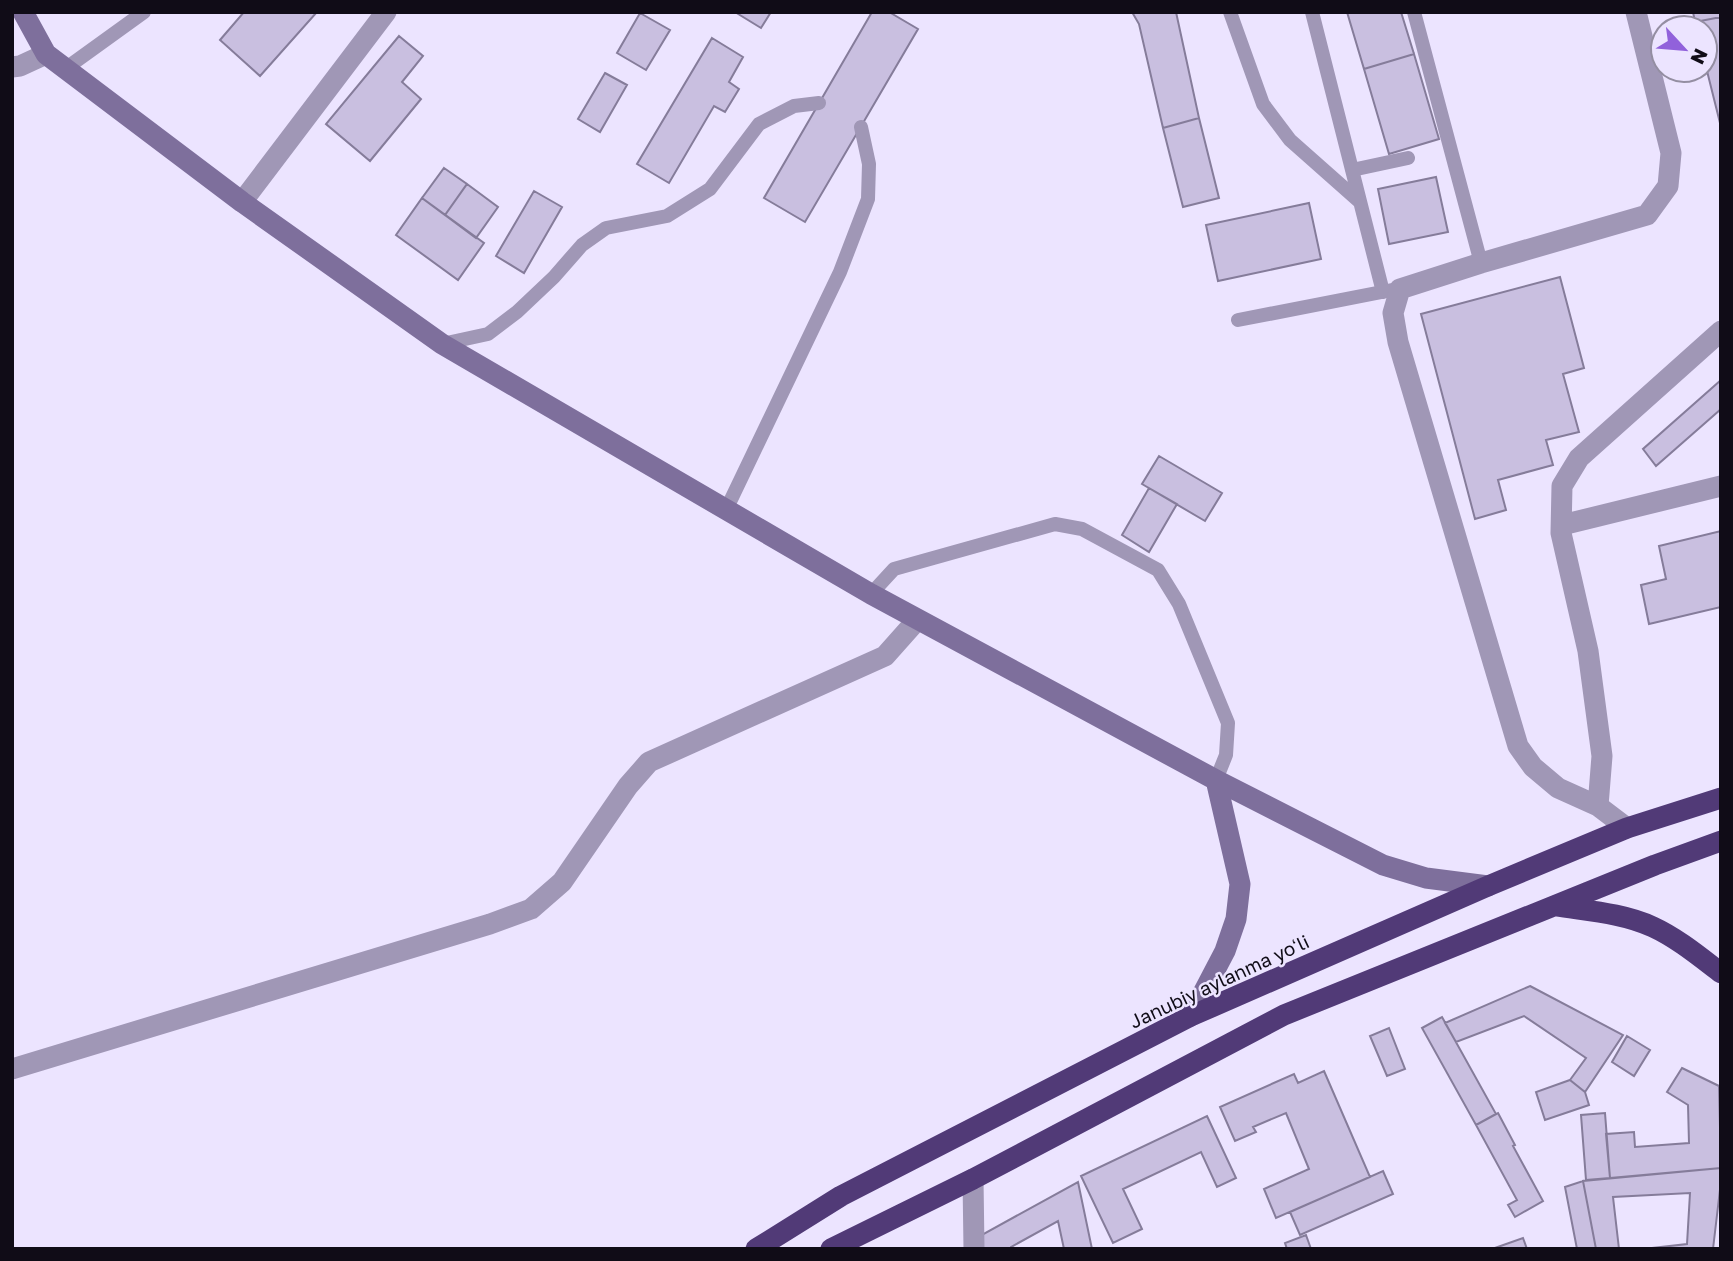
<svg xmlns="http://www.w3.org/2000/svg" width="1733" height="1261" viewBox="0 0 1733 1261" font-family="'Golos Text',sans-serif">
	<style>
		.building { fill: #c9bfe0; stroke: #857c9a; stroke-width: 2 }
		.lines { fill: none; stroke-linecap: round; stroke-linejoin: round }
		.lane { stroke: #a097b6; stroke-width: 14 }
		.street { stroke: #a097b6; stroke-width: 21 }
		.secondary { stroke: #7e6f9c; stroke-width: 21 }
		.highway { stroke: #513a77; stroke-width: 21 }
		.labels { text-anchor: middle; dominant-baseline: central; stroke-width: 5; stroke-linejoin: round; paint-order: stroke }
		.street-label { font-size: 19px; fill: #100c17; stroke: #ece4ff }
	</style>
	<rect width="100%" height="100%" fill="#ece4ff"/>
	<path class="building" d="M244 12H317L260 76 220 40Z
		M735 12H771L761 28Z
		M872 12H889L918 29 805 222 764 198Z
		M1132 12H1176L1199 118 1163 128 1139 24Z
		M1347 12H1401L1414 54 1364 69Z
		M1693 12H1721V17L1695 22Z
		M640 13 670 30 646 70 617 53Z
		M1721 17V127L1705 63V28H1696L1695 22Z
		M399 36 423 56 402 82 421 99 370 161 326 124Z
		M712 38 743 57 729 82 739 89 725 112 714 106 669 183 637 164Z
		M1414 54 1439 139 1389 154 1364 69Z
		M605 73 627 85 600 132 578 119Z
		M1199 118 1219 198 1183 207 1163 128Z
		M444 168 467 184 445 215 422 198Z
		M1436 177 1448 232 1389 244 1378 189Z
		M467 184 498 207 476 238 445 215Z
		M534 191 562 207 524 273 496 256Z
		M422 198 484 243 458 280 396 235Z
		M1309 203 1321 259 1218 281 1206 225Z
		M1560 277 1584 368 1563 374 1579 432 1546 440 1553 465 1498 480 1506 510 1475 519 1421 314Z
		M1721 380V409L1656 466 1643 449Z
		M1159 456 1222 493 1205 521 1142 484Z
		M1149 488 1177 504 1149 552 1122 535Z
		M1721 531V607L1649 624 1641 585 1666 579 1659 546Z
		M1530 986 1623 1035 1585 1092 1570 1080 1586 1058 1524 1016 1456 1042 1445 1023Z
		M1442 1017 1496 1114 1476 1125 1422 1028Z
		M1389 1028 1405 1069 1387 1076 1370 1036Z
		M1627 1036 1650 1050 1634 1076 1612 1062Z
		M1682 1068 1719 1086 1721 1168 1610 1178 1606 1134 1634 1132 1635 1147 1689 1143 1688 1105 1667 1092Z
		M1324 1071 1370 1177 1276 1218 1264 1189 1309 1169 1286 1113 1253 1127 1256 1132 1235 1141 1220 1107 1294 1074 1298 1083Z
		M1570 1080 1585 1092 1589 1105 1545 1120 1536 1092Z
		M1498 1113 1515 1145 1513 1146 1543 1201 1515 1217 1508 1205 1517 1200 1476 1125Z
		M1605 1113 1610 1178 1586 1180 1581 1115Z
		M1207 1116 1236 1178 1217 1187 1201 1152 1123 1189 1142 1229 1113 1243 1081 1176Z
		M1721 1168V1181L1713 1249H1643L1687 1244 1690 1193 1613 1197 1619 1249H1596L1583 1181Z
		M1383 1171 1393 1194 1300 1235 1290 1212Z
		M1583 1181 1596 1249H1577L1565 1187Z
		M1078 1182 1092 1249H1064L1058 1221 1011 1247V1249H979L978 1237Z
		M1306 1235 1311 1249H1287L1285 1243Z
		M1523 1238 1527 1249H1492Z"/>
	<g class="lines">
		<path class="lane" d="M1230 12 1263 104 1290 140 1360 202
			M1312 12 1383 292
			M1414 12 1481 263
			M65 69 144 12
			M1352 170 1408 158
			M1238 320 1392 290
			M442 344 488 334 517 312 554 277 582 245 606 228 667 216 710 189 759 124 794 106 819 103
			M726 510 840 272 868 199 869 164 861 127
			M871 594 894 569 1055 524 1082 529 1158 570 1179 604 1228 723 1226 755 1216 780"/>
		<path class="street" d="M12 67 20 66 46 54
			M242 202 386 12
			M1562 525 1721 486
			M1598 806 1602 756 1588 651 1561 533 1562 486 1579 458 1721 331
			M1627 828 1598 806 1558 788 1533 767 1518 746 1398 342 1393 313 1400 289 1481 263 1647 215 1668 186 1671 153 1636 12
			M12 1069 490 924 531 909 562 882 628 786 649 762 885 656 917 620
			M973 1179 974 1249"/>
		<path class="secondary" d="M23 12 46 54 242 202 442 344 871 594 1216 780 1383 865 1426 878 1488 886
			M1191 1016 1225 951 1236 919 1240 884 1216 780"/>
		<path class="highway" d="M1556 906C1588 911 1623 913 1653 927 1677 938 1700 957 1721 973
			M756 1249 841 1196 1191 1016 1488 886 1627 828 1721 798
			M831 1249 973 1179 1284 1015 1655 865 1721 841"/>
	</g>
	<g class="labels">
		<g class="street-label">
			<text transform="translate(1219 981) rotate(-25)">Janubiy aylanma yoʻli</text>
		</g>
	</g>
	<rect width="1733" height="1261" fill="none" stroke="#100c17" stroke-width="28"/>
	<g transform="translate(1684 49) rotate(116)"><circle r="33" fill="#ece4ff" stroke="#948ea2" stroke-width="2"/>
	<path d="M0-5L12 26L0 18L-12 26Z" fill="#9161db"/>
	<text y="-10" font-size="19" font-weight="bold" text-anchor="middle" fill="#100c17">N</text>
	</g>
</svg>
